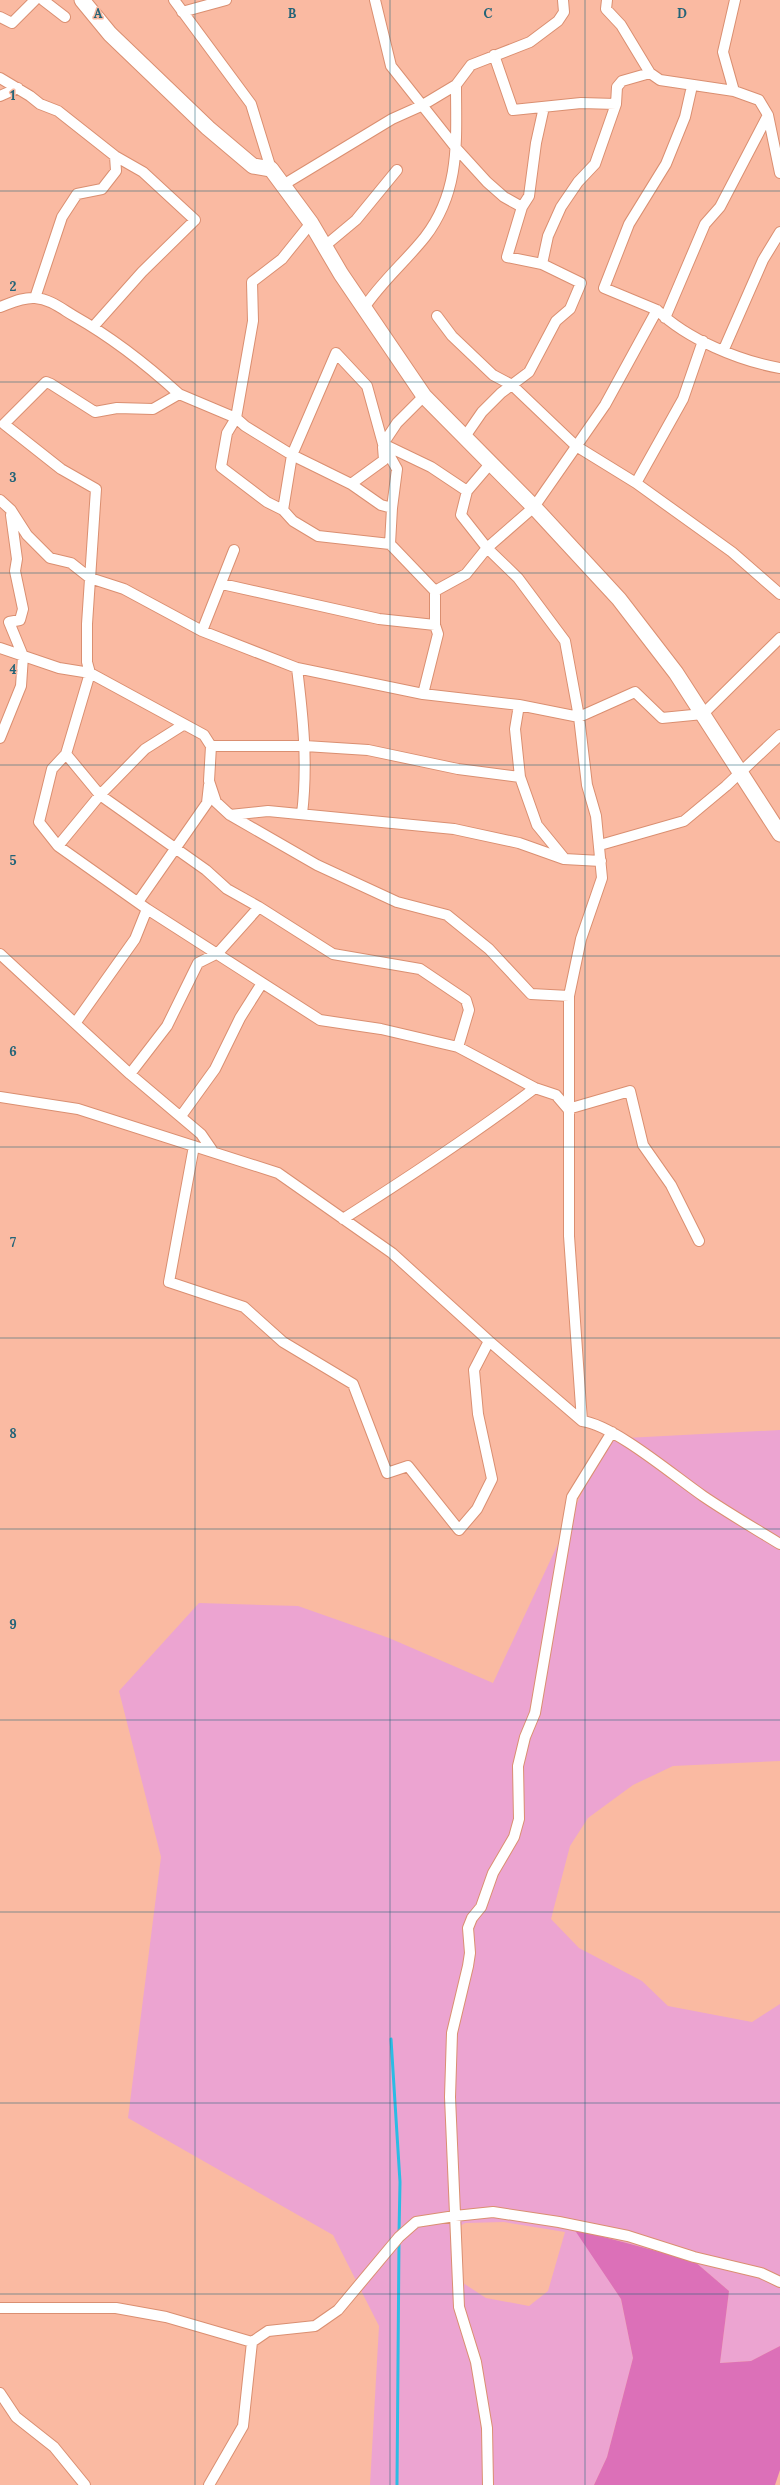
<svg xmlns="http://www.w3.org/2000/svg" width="780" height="2485" viewBox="0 0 780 2485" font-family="Lora,serif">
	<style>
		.green { fill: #eca4d1; fill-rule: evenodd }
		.forest { fill: #dc70b8 }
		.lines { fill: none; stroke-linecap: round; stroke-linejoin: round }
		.stream { stroke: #2cbce4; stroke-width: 3 }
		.street-casing { stroke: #da8f71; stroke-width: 12 }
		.secondary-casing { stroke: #da8f71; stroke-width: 17 }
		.street { stroke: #fff; stroke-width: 10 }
		.secondary { stroke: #fff; stroke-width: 15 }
		.grid { fill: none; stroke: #236478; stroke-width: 1; stroke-opacity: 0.55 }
		.grid-label { font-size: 13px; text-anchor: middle; font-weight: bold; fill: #236478; stroke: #fabaa2; stroke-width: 3; stroke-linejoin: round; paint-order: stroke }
	</style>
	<rect width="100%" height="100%" fill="#fabaa2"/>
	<path class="green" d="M780 1430V1761L673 1766 633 1785 588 1818 570 1846 551 1919 579 1948 642 1981 668 2006 752 2022 780 2004V2346L751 2361 720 2363 729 2291 694 2261 575 2229 621 2299 633 2358 607 2457 594 2485H370L379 2326 333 2235 128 2118 161 1857 119 1691 199 1603 298 1606 389 1638 493 1683 607 1439ZM504 2222 565 2232 548 2291 529 2306 486 2298 460 2281 457 2228 465 2223Z"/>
	<path class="forest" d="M574 2229 694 2261 729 2291 720 2363 751 2361 780 2346V2470L775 2485H594L607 2457 633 2358 621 2299Z"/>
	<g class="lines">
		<path class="stream" d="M391 2039 400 2182 399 2233
			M397 2485 399 2241"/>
		<defs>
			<path id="street" d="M43 0 65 17
				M174 0 251 104 271 169
				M375 0 391 66 456 148 487 182 504 197 522 207
				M607 0 606 9 621 25 650 73 660 80 734 91 759 100 768 115 780 173
				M182 12 226 0
				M0 17 12 23 35 0
				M494 55 513 110 581 103 616 104
				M0 78 30 96 40 104 58 111 115 156 143 172 195 220 142 272 93 327
				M734 91 723 52 735 0
				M0 96 18 88
				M283 185 392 119 421 106 456 85 471 65 530 42 558 21 564 12 563 0
				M311 223 282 259 252 282 253 321 236 418 227 433 221 467 267 502 283 510 293 521 318 536 390 544
				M326 245 356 220 397 170
				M542 264 507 257 522 207 529 196 536 143 544 107
				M35 298 62 217 77 194 102 189 116 171 115 156
				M0 307C11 303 23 297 35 298 50 299 62 309 74 316 113 338 146 364 179 394
				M364 308C381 282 406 261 425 237 461 190 456 140 456 85
				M657 310 604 288 629 224 666 164 685 117 692 86
				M437 316 452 336 493 375 512 385 576 446 636 483 732 552 780 594
				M665 318 705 224 720 207 768 115
				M724 349 763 260 780 232
				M464 438 482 412 501 393 529 372 556 321 570 309 581 283 542 264 548 236 561 207 578 182 595 164 616 104 617 87 622 81 650 73
				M490 464 467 491 461 515 487 548 518 578 565 641 579 717 587 785 596 816 602 878 581 939 569 996
				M636 483 683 399 703 341
				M351 484 384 460 383 447
				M0 500 11 510 27 535 50 558 71 563 90 578 124 589 202 631 297 668 423 694 519 705 579 717 635 692 662 718 703 714 780 638
				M392 508 397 469 383 444 397 423 424 396
				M283 510 292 455 336 353 367 386 383 444 431 467 467 491
				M222 584 379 619 435 625 438 634 423 694
				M435 591 466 574 487 548 534 507 605 405 657 310C687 339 739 361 780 368
				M202 631 234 550
				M0 648 59 668 90 673 204 735 211 746H305L368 750 458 769 520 777 515 729 519 705
				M297 668C303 717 308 764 302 814
				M0 738 21 686 23 656 9 622 20 620 23 609 15 571 17 559 11 515
				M211 746 209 781 216 802 230 815 268 811 454 829 519 843 564 859 601 861
				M66 754 100 795 206 870 227 889 259 907
				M520 777 537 825 564 858
				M230 815 317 865 397 902 447 915 489 949 531 994 569 996V1236L582 1421
				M600 845 684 821 726 786 780 735
				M58 846 39 822 52 769 66 754 90 673 87 662V624L96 489 61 469 4 424 46 382 51 384 95 412 117 408 153 409 179 394 236 418 245 426 292 455 351 484 381 505 392 508 390 544 435 591V625
				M138 902 207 803 209 785
				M147 909 320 1020 381 1029 458 1047 535 1088 556 1095 568 1109 630 1091 643 1145 671 1185 699 1241
				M0 954 130 1074 201 1134 212 1150
				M76 1022 135 939 147 909 58 846 100 795 145 749 183 725
				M130 1074 167 1026 198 963 218 953 259 907 333 954 420 969 466 1000 469 1010 458 1047
				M0 1097 78 1109 278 1173 392 1253 489 1341 582 1421C614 1425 674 1476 703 1496 728 1513 754 1528 780 1544
				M181 1116 215 1069 240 1018 262 983
				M194 1146 169 1282 244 1307 283 1342 353 1384 387 1473 408 1466 459 1530 477 1509 492 1479 478 1414 474 1370 489 1341
				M343 1219C409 1177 473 1135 535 1088
				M0 2308H116L166 2317 252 2342 268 2331 315 2326 338 2310 399 2237 416 2222 455 2216 493 2212 559 2222 628 2236 694 2257 761 2273 780 2282
				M0 2393 16 2417 54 2447 85 2485
				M209 2485 243 2426 252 2342
				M488 2485 487 2428 476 2362 459 2307 450 2097 452 2033 468 1966 470 1953 468 1928 472 1918 481 1907 493 1873 514 1837 519 1819 518 1766 525 1737 535 1713 572 1497 612 1432"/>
			<path id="secondary" d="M82 0 110 34 208 128 253 166 271 169 311 223 341 274 424 396 534 507 619 599 676 673 780 834"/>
		</defs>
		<use href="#street" class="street-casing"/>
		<use href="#secondary" class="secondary-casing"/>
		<use href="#street" class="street"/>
		<use href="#secondary" class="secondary"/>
	</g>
	<path class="grid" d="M195 0V2485M390 0V2485M585 0V2485M0 191H780M0 382H780M0 573H780M0 765H780M0 956H780M0 1147H780M0 1338H780M0 1529H780M0 1720H780M0 1912H780M0 2103H780M0 2294H780"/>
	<g class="grid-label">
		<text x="98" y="18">A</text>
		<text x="292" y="18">B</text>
		<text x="488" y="18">C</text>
		<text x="682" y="18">D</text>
		<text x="13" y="100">1</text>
		<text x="13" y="291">2</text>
		<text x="13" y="482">3</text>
		<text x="13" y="674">4</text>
		<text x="13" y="865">5</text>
		<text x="13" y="1056">6</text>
		<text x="13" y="1247">7</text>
		<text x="13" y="1438">8</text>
		<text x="13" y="1629">9</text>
	</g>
</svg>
